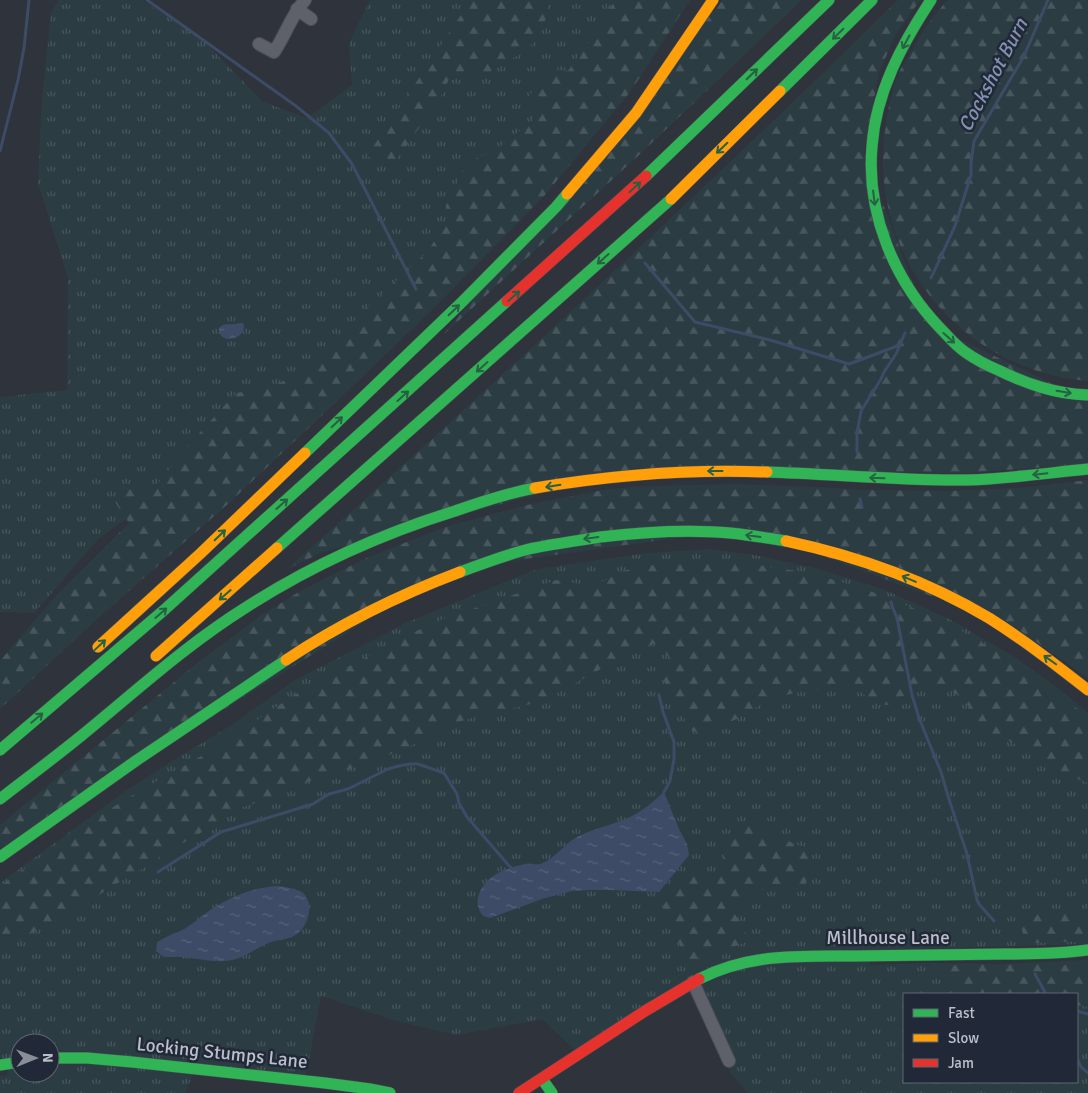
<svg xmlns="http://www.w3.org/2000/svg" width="1088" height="1093" viewBox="0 0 1088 1093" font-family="Signika,sans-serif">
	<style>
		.grass { fill: url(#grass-tufts); fill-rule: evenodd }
		.forest { fill: url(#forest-firs) }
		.water { fill: url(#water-ripples) }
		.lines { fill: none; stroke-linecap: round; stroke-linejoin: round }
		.stream { stroke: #3d4b66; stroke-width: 3 }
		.street-casing { stroke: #4b4e55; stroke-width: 14 }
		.fast-casing { stroke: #4b4e55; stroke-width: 12 }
		.slow-casing { stroke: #4b4e55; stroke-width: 12 }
		.jam-casing { stroke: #4b4e55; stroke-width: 12 }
		.street { stroke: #5e6169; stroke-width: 12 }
		.fast { stroke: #30b455; stroke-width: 11 }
		.slow { stroke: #ff9f0a; stroke-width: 11 }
		.jam { stroke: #e5322d; stroke-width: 11 }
		.oneway { stroke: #276043 }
		.labels { text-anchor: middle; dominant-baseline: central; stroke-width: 5; stroke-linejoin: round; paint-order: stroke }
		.street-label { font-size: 19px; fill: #babfcb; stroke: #212837 }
		.water-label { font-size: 20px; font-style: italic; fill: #8392b1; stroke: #212837 }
	</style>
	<defs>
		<pattern id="grass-tufts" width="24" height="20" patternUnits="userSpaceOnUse" patternTransform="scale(1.25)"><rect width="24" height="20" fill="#2b3d43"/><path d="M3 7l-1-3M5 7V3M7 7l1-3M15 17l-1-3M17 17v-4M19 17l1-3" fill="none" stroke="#48575d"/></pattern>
		<pattern id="forest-firs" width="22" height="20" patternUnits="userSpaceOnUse" patternTransform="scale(1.25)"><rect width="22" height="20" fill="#2b3d43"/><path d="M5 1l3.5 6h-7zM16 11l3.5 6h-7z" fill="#48575d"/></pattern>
		<pattern id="water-ripples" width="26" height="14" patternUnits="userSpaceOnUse" patternTransform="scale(1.25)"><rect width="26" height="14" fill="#3d4b66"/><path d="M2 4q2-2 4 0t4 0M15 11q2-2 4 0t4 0" fill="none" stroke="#57637b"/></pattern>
	</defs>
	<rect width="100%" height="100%" fill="#2e333c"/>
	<path class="grass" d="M59 0H142L203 40 263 102 307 118 352 85 349 43 370 0H643L448 247 162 494 99 538 34 613 0 612V397L67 390 68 278 38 183 42 98 51 13Z
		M711 549 760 556 819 569 885 590 951 620 1016 658 1058 688 1088 713V944L867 950 870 965 928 963 1001 964 1088 960V1093H748L731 1073 701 1011 683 983 575 1050 542 1019 456 1035 393 1020 321 996 306 1075 197 1065 185 1093H0V1076L7 1075 11 1058 0 1059V883L123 793 172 761 232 725 295 680 408 622 537 569 647 553ZM904 994H1077V1082H904ZM20 1043H50V1073H20Z"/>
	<path class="forest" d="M471 0H549L546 18 539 36 527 50 490 72 466 78 457 74 449 79 440 98 392 166 367 156Z
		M615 0H690L631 91 545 195 437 305 332 406 229 503 97 619 0 709V661L55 597 129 523 113 499 127 485 149 494 194 439 236 393 272 387 298 373 429 250 446 220V205L455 193 458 176 475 159 497 149 532 121 535 113 529 97 538 81 551 69 568 71 594 34Z
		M723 0H802L639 155 443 335Z
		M898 0H920L896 34 879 72 864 153 928 324 1088 401V464L965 473 635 468 323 552 287 569C495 384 699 195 898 0Z
		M948 0H1088V381C962 371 868 257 885 131 887 111 892 91 899 72 903 64 908 57 913 49 923 31 933 15 948 0Z
		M1088 480V678L1015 627 747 528 448 570 0 849V825L196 664 262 615 297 593 334 574 371 556 448 526 527 505 608 489 649 486 734 484 820 487 862 490 946 491 1019 488Z
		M691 561 747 563 815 574 882 595 946 622 998 652 1051 688 1088 717V783L1046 766 1026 749 1002 738 977 723 965 700 947 688 928 686 903 696 893 706 876 703 852 686 799 692 772 698 742 716 703 736 690 729 663 679 669 658 659 641 599 670 550 697 524 706 484 714 449 725 419 742 370 763 310 781 282 794 235 810 193 838 167 851 149 865 109 888 76 911 48 924 0 951V886L80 829 124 800 212 750 296 694 432 623 556 580 586 585 603 581 633 567Z
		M741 822 813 851 805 888 771 885 731 907 750 941 687 962 659 896 695 874 717 873Z
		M1088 908V941L1030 943 1021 928 1038 914 1082 910Z
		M988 964 1088 965V1007L1077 1005V994L962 993 939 973V966Z"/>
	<path class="water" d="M239 323H243C249 334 227 346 220 334 219 332 218 329 220 327 224 322 233 326 239 323Z
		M664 792 679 829 687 844 689 855 659 892 610 890H590L572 891 542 899 490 918C484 917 481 915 479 909 474 898 483 883 493 876 501 871 514 866 525 864 529 863 535 865 540 864 554 860 564 844 577 837 594 828 613 825 630 817 643 811 654 801 664 792Z
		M277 886C285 887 293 888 300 891 316 900 309 925 297 934 289 940 280 939 271 942 259 946 249 955 236 959 218 964 201 959 183 957 176 957 170 957 164 957L156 951 157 943C165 936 175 934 184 929 192 925 199 918 206 913 228 898 250 888 277 886Z"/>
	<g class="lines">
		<path class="stream" d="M147 0 296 106 329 133 352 164 416 289
			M0 151 18 80 24 48 29 0
			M645 263 695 322 770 340 849 364 900 345
			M931 278 955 226 971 175V163L974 141 1024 56 1048 0
			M857 452V433L861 411 881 379 884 372 896 354 905 333
			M860 499 862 507
			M891 602C892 608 895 612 897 618L912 695 919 718 941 772 948 796 967 854 977 900 979 904 994 921
			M659 695 663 712 674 742V759L670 781 664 792
			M158 872 221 832 313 804 329 794 348 789 388 769 399 766 410 764H418L444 773 457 794 459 803 467 817 511 868
			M1035 974 1046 994
			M1077 1011 1088 1014
			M1077 1058 1081 1067 1088 1073"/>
		<defs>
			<path id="street" d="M297 9 311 19
				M259 44 274 52C286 34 291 16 305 0
				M693 982 729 1061"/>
			<path id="fast" d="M931 0C902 44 876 92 872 146 866 213 894 280 940 328 948 336 955 345 965 352 975 359 986 365 998 370 1027 384 1055 394 1088 395
				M780 91 872 0
				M646 176 829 0
				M305 453 461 303 556 207 567 194
				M767 472C834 474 900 481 966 480 1007 479 1047 473 1088 469
				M277 548 671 199
				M460 572C482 564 505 555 529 549 552 544 576 541 600 537 643 532 687 529 730 533 749 535 768 538 786 541
				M0 750 163 611 507 301
				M0 799C27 778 54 758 81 736 135 692 186 645 245 608 310 566 381 534 455 511 481 502 508 493 535 488
				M0 857 137 760 286 660
				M699 979C750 953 801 956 856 956 905 955 955 955 1004 954 1032 954 1060 954 1088 950
				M50 1058H87L132 1062 325 1083 370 1089 390 1093
				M0 1065 20 1062
				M542 1079 552 1093"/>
			<path id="slow" d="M567 194 636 113 713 0
				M671 199 780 91
				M535 488C612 475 690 469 767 472
				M786 541C857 556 927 581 989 618 1024 640 1056 665 1088 690
				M98 647 201 553 305 453
				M156 656 277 548
				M286 660C340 624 399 595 460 572"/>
			<path id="jam" d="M507 301 646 176
				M519 1093 645 1011 699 979"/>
		</defs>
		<use href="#street" class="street-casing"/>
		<use href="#fast" class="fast-casing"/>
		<use href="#slow" class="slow-casing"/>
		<use href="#jam" class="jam-casing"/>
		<use href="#street" class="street"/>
		<use href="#fast" class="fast"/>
		<use href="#slow" class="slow"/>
		<use href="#jam" class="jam"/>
	</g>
	<defs><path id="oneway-shaft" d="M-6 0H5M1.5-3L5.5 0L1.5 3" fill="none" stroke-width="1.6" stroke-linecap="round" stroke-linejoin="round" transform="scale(1.25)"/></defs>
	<g class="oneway">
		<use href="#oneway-shaft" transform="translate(838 34) rotate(136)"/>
		<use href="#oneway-shaft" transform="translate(906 42) rotate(118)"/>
		<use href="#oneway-shaft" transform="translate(752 74) rotate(-44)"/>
		<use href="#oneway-shaft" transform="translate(722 148) rotate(136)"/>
		<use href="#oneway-shaft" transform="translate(635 187) rotate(-43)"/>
		<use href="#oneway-shaft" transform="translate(874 198) rotate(83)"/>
		<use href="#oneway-shaft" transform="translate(603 259) rotate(138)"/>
		<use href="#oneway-shaft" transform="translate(514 296) rotate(-42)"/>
		<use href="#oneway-shaft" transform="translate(454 310) rotate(-44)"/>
		<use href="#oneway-shaft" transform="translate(949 338) rotate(42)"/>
		<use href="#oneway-shaft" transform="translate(482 367) rotate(138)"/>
		<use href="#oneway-shaft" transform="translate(1064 392) rotate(9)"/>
		<use href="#oneway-shaft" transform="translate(403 396) rotate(-42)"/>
		<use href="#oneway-shaft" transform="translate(337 422) rotate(-44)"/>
		<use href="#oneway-shaft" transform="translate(715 471) rotate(180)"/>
		<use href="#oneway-shaft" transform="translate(1040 474) rotate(174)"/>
		<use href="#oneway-shaft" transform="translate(877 478) rotate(-178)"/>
		<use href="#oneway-shaft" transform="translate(553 486) rotate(171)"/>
		<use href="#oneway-shaft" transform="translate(282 504) rotate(-42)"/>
		<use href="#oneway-shaft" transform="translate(220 535) rotate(-44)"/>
		<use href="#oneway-shaft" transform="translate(753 536) rotate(-172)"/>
		<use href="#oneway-shaft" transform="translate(591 538) rotate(172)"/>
		<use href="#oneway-shaft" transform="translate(909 579) rotate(-157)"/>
		<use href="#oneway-shaft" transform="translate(225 595) rotate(139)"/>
		<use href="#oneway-shaft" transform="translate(161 613) rotate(-41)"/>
		<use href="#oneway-shaft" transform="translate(100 645) rotate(-43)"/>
		<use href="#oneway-shaft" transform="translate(1050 660) rotate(-145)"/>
		<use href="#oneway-shaft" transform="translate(37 718) rotate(-40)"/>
	</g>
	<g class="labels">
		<g class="street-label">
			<text x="888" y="938">Millhouse Lane</text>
			<text transform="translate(222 1053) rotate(6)">Locking Stumps Lane</text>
		</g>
		<g class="water-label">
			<text transform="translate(993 75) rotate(-62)">Cockshot Burn</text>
		</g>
	</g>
	<rect x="903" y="993" width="175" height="90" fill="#212837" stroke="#5e6472"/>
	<rect x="913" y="1009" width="25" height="8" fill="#30b455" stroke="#5e6472"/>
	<text x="948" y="1018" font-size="15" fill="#babfcb">Fast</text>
	<rect x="913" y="1034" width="25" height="8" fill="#ff9f0a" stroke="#5e6472"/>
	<text x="948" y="1043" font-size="15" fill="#babfcb">Slow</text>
	<rect x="913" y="1059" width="25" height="8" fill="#e5322d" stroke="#5e6472"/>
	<text x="948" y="1068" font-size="15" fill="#babfcb">Jam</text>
	<g transform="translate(35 1058) rotate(89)"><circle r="24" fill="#212837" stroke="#5e6472"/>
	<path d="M0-4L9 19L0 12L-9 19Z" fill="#898e99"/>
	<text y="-8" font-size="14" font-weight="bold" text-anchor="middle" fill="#babfcb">N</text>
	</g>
</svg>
